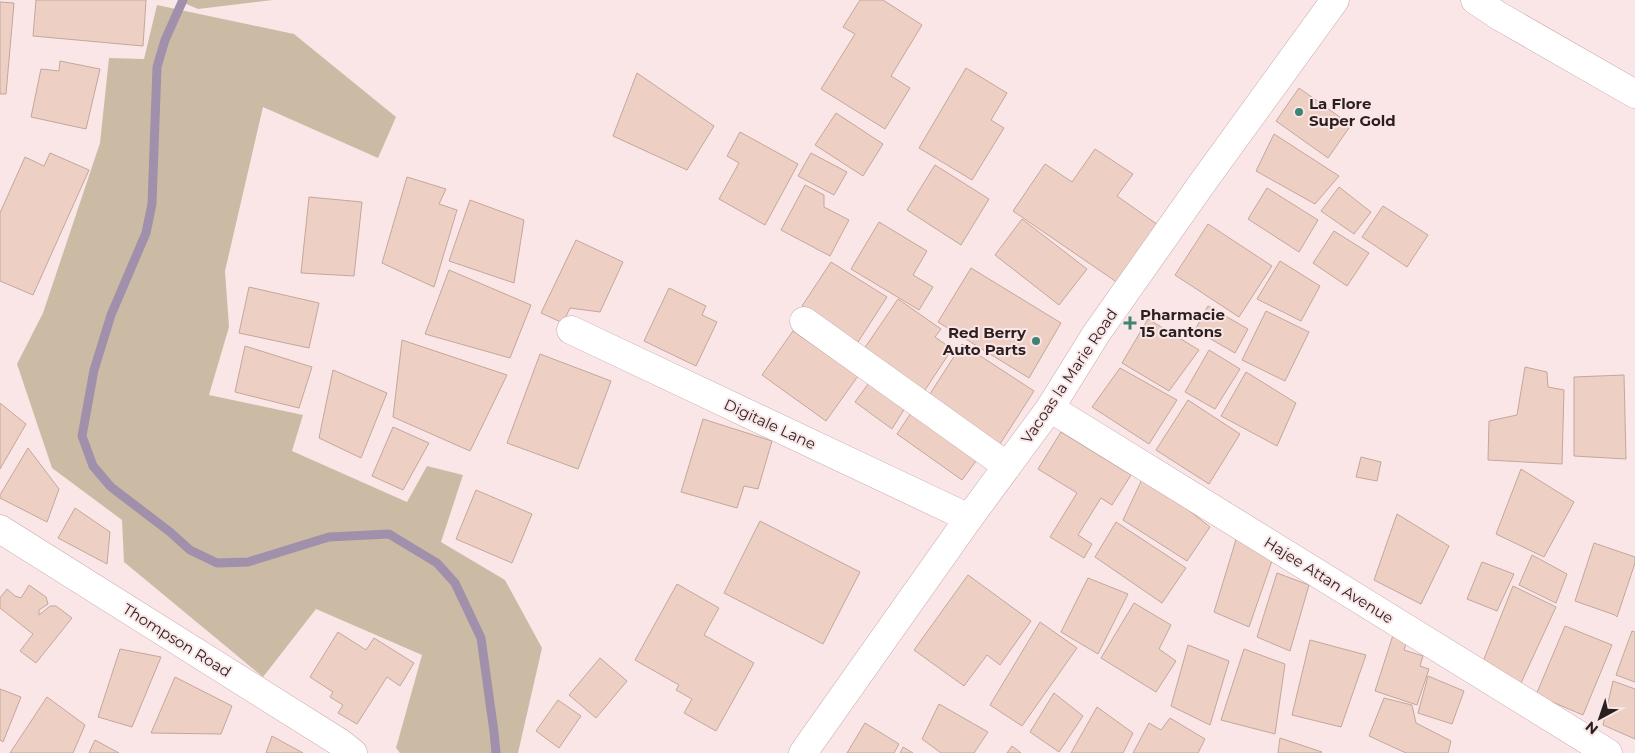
<svg xmlns="http://www.w3.org/2000/svg" width="1635" height="753" viewBox="0 0 1635 753" font-family="Montserrat,sans-serif">
	<style>
		.green { fill: #cbbba5 }
		.lines { fill: none; stroke-linecap: round; stroke-linejoin: round }
		.stream { stroke: #a190ac; stroke-width: 9 }
		.building { fill: #edd0c3; stroke: #c3a79b }
		.minor-casing { stroke: #c6a6a8; stroke-width: 29 }
		.secondary-casing { stroke: #c6a6a8; stroke-width: 29 }
		.minor { stroke: #fff; stroke-width: 28 }
		.secondary { stroke: #fff; stroke-width: 28 }
		.poi-dot { fill: #418373; stroke: #fae6e7; stroke-width: 2 }
		.labels { text-anchor: middle; dominant-baseline: central; stroke-width: 4; stroke-linejoin: round; paint-order: stroke }
		.poi-label { font-size: 15px; font-weight: bold; fill: #2b1f20; stroke: #fae6e7; text-anchor: start }
		.street-label { font-size: 15px; fill: #2b1f20; stroke: #fae6e7 }
	</style>
	<rect width="100%" height="100%" fill="#fae6e7"/>
	<path class="green" d="M177 0H273L198 9Z
		M157 5 294 34 396 117 378 158 263 107 225 271 229 327 209 395 303 415 292 451 407 502 427 466 463 475 441 542 505 580 542 648 518 753H400L396 748 422 655 316 609 263 677 124 562 122 520 52 468 17 364 43 313 100 143 109 58 144 59Z"/>
	<g class="lines">
		<path class="stream" d="M183 0 165 40 157 67 152 204 146 233 111 315 94 370 82 436 93 466 111 487 170 532 190 550 217 563 248 562 329 537 389 534 437 563 455 583 481 638 494 732 496 753"/>
	</g>
	<path class="building" d="M36 0H146L143 46 33 36Z
		M860 0H883L922 25 891 76 910 88 885 129 821 89 855 34 843 27Z
		M0 2 14 3 6 94H0Z
		M60 61 100 69 86 129 31 117 41 69 59 71Z
		M966 68 1007 93 991 120 1004 128 972 180 919 148Z
		M637 73 714 126 687 170 613 136Z
		M1299 88 1351 125 1328 158 1276 121Z
		M836 113 883 144 863 176 815 145Z
		M740 132 798 164 765 225 719 199 739 163 727 156Z
		M1274 134 1339 176 1315 204 1256 171Z
		M1095 149 1133 174 1117 196 1158 225 1118 283 1013 211 1045 164 1072 182Z
		M50 153 89 170 33 295 0 281V213L25 157 44 166Z
		M811 153 847 172 834 195 798 176Z
		M935 165 989 199 961 245 907 210Z
		M407 177 446 189 439 204 457 210 434 287 382 263Z
		M805 185 824 195V207L849 220 830 256 781 230Z
		M1339 187 1371 212 1354 234 1321 211Z
		M1267 188 1318 220 1299 252 1248 219Z
		M309 197 362 202 354 276 301 273Z
		M470 200 524 220 514 283 449 261Z
		M1383 206 1428 235 1407 267 1362 237Z
		M1022 219 1087 269 1059 305 995 255Z
		M879 222 927 251 913 275 933 287 919 310 851 269Z
		M1208 224 1272 266 1239 317 1175 275Z
		M1334 231 1369 253 1347 286 1313 263Z
		M576 240 623 262 600 312 570 308 563 323 541 313Z
		M1280 261 1320 286 1301 321 1257 299Z
		M831 262 887 297 858 342 802 306Z
		M971 268 1061 323 1029 378 938 322Z
		M449 270 531 305 510 358 425 334Z
		M249 287 319 303 309 348 239 333Z
		M669 288 706 306 702 315 717 322 696 366 644 341Z
		M898 299 941 329 935 337 952 349 923 393 862 352Z
		M1208 306 1248 329 1235 353 1195 330Z
		M1266 311 1309 332 1285 381 1242 360Z
		M1148 319 1199 350 1169 391 1122 363Z
		M793 331 858 376 826 421 762 375Z
		M402 340 507 375 470 451 393 417Z
		M962 344 1034 391 1000 444 928 397Z
		M245 346 312 367 299 408 235 392Z
		M1209 350 1240 369 1215 409 1185 392Z
		M540 354 611 381 578 469 507 443Z
		M1525 367 1547 372 1548 387 1564 390 1562 464 1488 460 1489 421 1517 415Z
		M1120 368 1177 400 1149 444 1092 407Z
		M333 370 387 393 361 458 319 438Z
		M1246 372 1296 403 1277 446 1221 416Z
		M1624 375 1626 459 1574 456V377Z
		M871 380 905 408 892 429 855 402Z
		M1188 400 1240 434 1209 484 1156 450Z
		M0 403 26 424 0 469Z
		M913 410 979 457 962 480 897 434Z
		M703 419 772 441 758 489 744 486 737 508 681 492Z
		M393 427 429 443 403 490 372 476Z
		M1061 432 1131 475 1112 505 1101 498 1078 535 1092 544 1084 558 1050 537 1077 493 1038 469Z
		M28 448 59 489 47 522 0 498V495Z
		M1361 457 1381 462 1377 481 1356 477Z
		M1521 469 1574 502 1544 557 1496 534Z
		M1144 475 1210 527 1187 561 1123 520Z
		M476 490 532 514 512 563 456 539Z
		M75 508 110 532 107 564 58 538Z
		M1397 514 1449 546 1421 604 1374 580Z
		M760 521 860 572 823 644 724 593Z
		M1116 522 1186 568 1162 603 1095 557Z
		M1238 533 1274 555 1249 627 1214 612Z
		M1594 543 1635 557V563L1617 617 1615 615 1575 601Z
		M1532 555 1567 574 1556 603 1519 585Z
		M1482 562 1514 574 1497 611 1467 599Z
		M1277 573 1309 585 1290 651 1257 637Z
		M968 575 1031 621 1000 665 987 655 964 686 914 650Z
		M1088 578 1128 594 1098 654 1061 632Z
		M677 584 719 608 704 635 754 663 716 731 684 713 692 699 676 690 679 685 635 660Z
		M29 585 46 597 48 604 39 610V615L50 606H56L72 618 36 663 20 651 33 634 0 608V598L7 589 15 596 21 598Z
		M1513 586 1556 607 1521 683 1482 664Z
		M1134 603 1171 625 1159 649 1176 661 1156 692 1101 658Z
		M1040 622 1077 648 1022 726 990 705Z
		M1565 626 1612 645 1583 715 1536 695Z
		M1632 631 1635 632V682L1616 675Z
		M338 632 366 650 374 638 414 663 400 686 387 677 357 724 338 713 343 705 330 697 333 692 310 677Z
		M1394 632 1407 641 1404 650 1423 656 1420 666 1429 669 1417 705 1375 691Z
		M1310 640 1366 655 1341 727 1292 715Z
		M1188 645 1229 661 1210 725 1171 706Z
		M120 649 161 657 132 727 98 717Z
		M1244 649 1285 664 1275 734 1221 720Z
		M600 658 627 681 596 718 569 695Z
		M1428 676 1464 691 1452 724 1418 713Z
		M175 677 232 706 221 734 151 733Z
		M1613 681 1635 689V739L1603 725Z
		M0 689 21 697 3 742 0 740Z
		M1054 693 1083 716 1059 752 1030 732Z
		M47 697 85 725 73 753H10Z
		M1384 698 1412 705 1416 723 1451 741 1448 753H1406L1369 736Z
		M558 700 581 716 559 748 536 731Z
		M939 704 988 732 974 753H941L922 739Z
		M1097 707 1133 733 1123 753H1071Z
		M1170 718 1205 739 1198 753H1133L1149 723 1161 730Z
		M865 723 899 744 894 753H847Z
		M272 736 303 753H266Z
		M1280 738 1322 752 1321 753H1278Z
		M95 740 119 753H89Z
		M1012 746 1021 753H1007Z
		M903 747 913 753H900Z"/>
	<g class="lines">
		<defs>
			<path id="minor" d="M1475 0 1499 16 1635 94
				M804 321 1007 466
				M571 330 969 518
				M1050 408 1608 753
				M0 529 339 742 353 753"/>
			<path id="secondary" d="M803 753 969 518 1050 408 1096 334 1203 182 1335 0"/>
		</defs>
		<use href="#minor" class="minor-casing"/>
		<use href="#secondary" class="secondary-casing"/>
		<use href="#minor" class="minor"/>
		<use href="#secondary" class="secondary"/>
	</g>
	<g class="poi-dot">
		<circle cx="1299" cy="112" r="5"/>
		<path d="M1127.5 315.5h5v5h5v5h-5v5h-5v-5h-5v-5h5z"/>
		<circle cx="1036" cy="341" r="5"/>
	</g>
	<g class="labels">
		<g class="poi-label">
			<text x="1309" y="103">La Flore<tspan x="1309" dy="17">Super Gold</tspan></text>
			<text x="1140" y="314">Pharmacie<tspan x="1140" dy="17">15 cantons</tspan></text>
			<text x="1026" y="332" text-anchor="end">Red Berry<tspan x="1026" dy="17">Auto Parts</tspan></text>
		</g>
		<g class="street-label">
			<text transform="translate(1069 376) rotate(-56)">Vacoas la Marie Road</text>
			<text transform="translate(770 424) rotate(25)">Digitale Lane</text>
			<text transform="translate(1329 580) rotate(32)">Hajee Attan Avenue</text>
			<text transform="translate(177 640) rotate(32)">Thompson Road</text>
		</g>
	</g>
	<g transform="translate(1600 718) rotate(220)" stroke="#fae6e7" stroke-width="4" paint-order="stroke">
	<path d="M0-4L9 19L0 12L-9 19Z" fill="#2b1f20"/>
	<text y="-8" font-size="14" font-weight="bold" text-anchor="middle" fill="#2b1f20">N</text>
	</g>
</svg>
